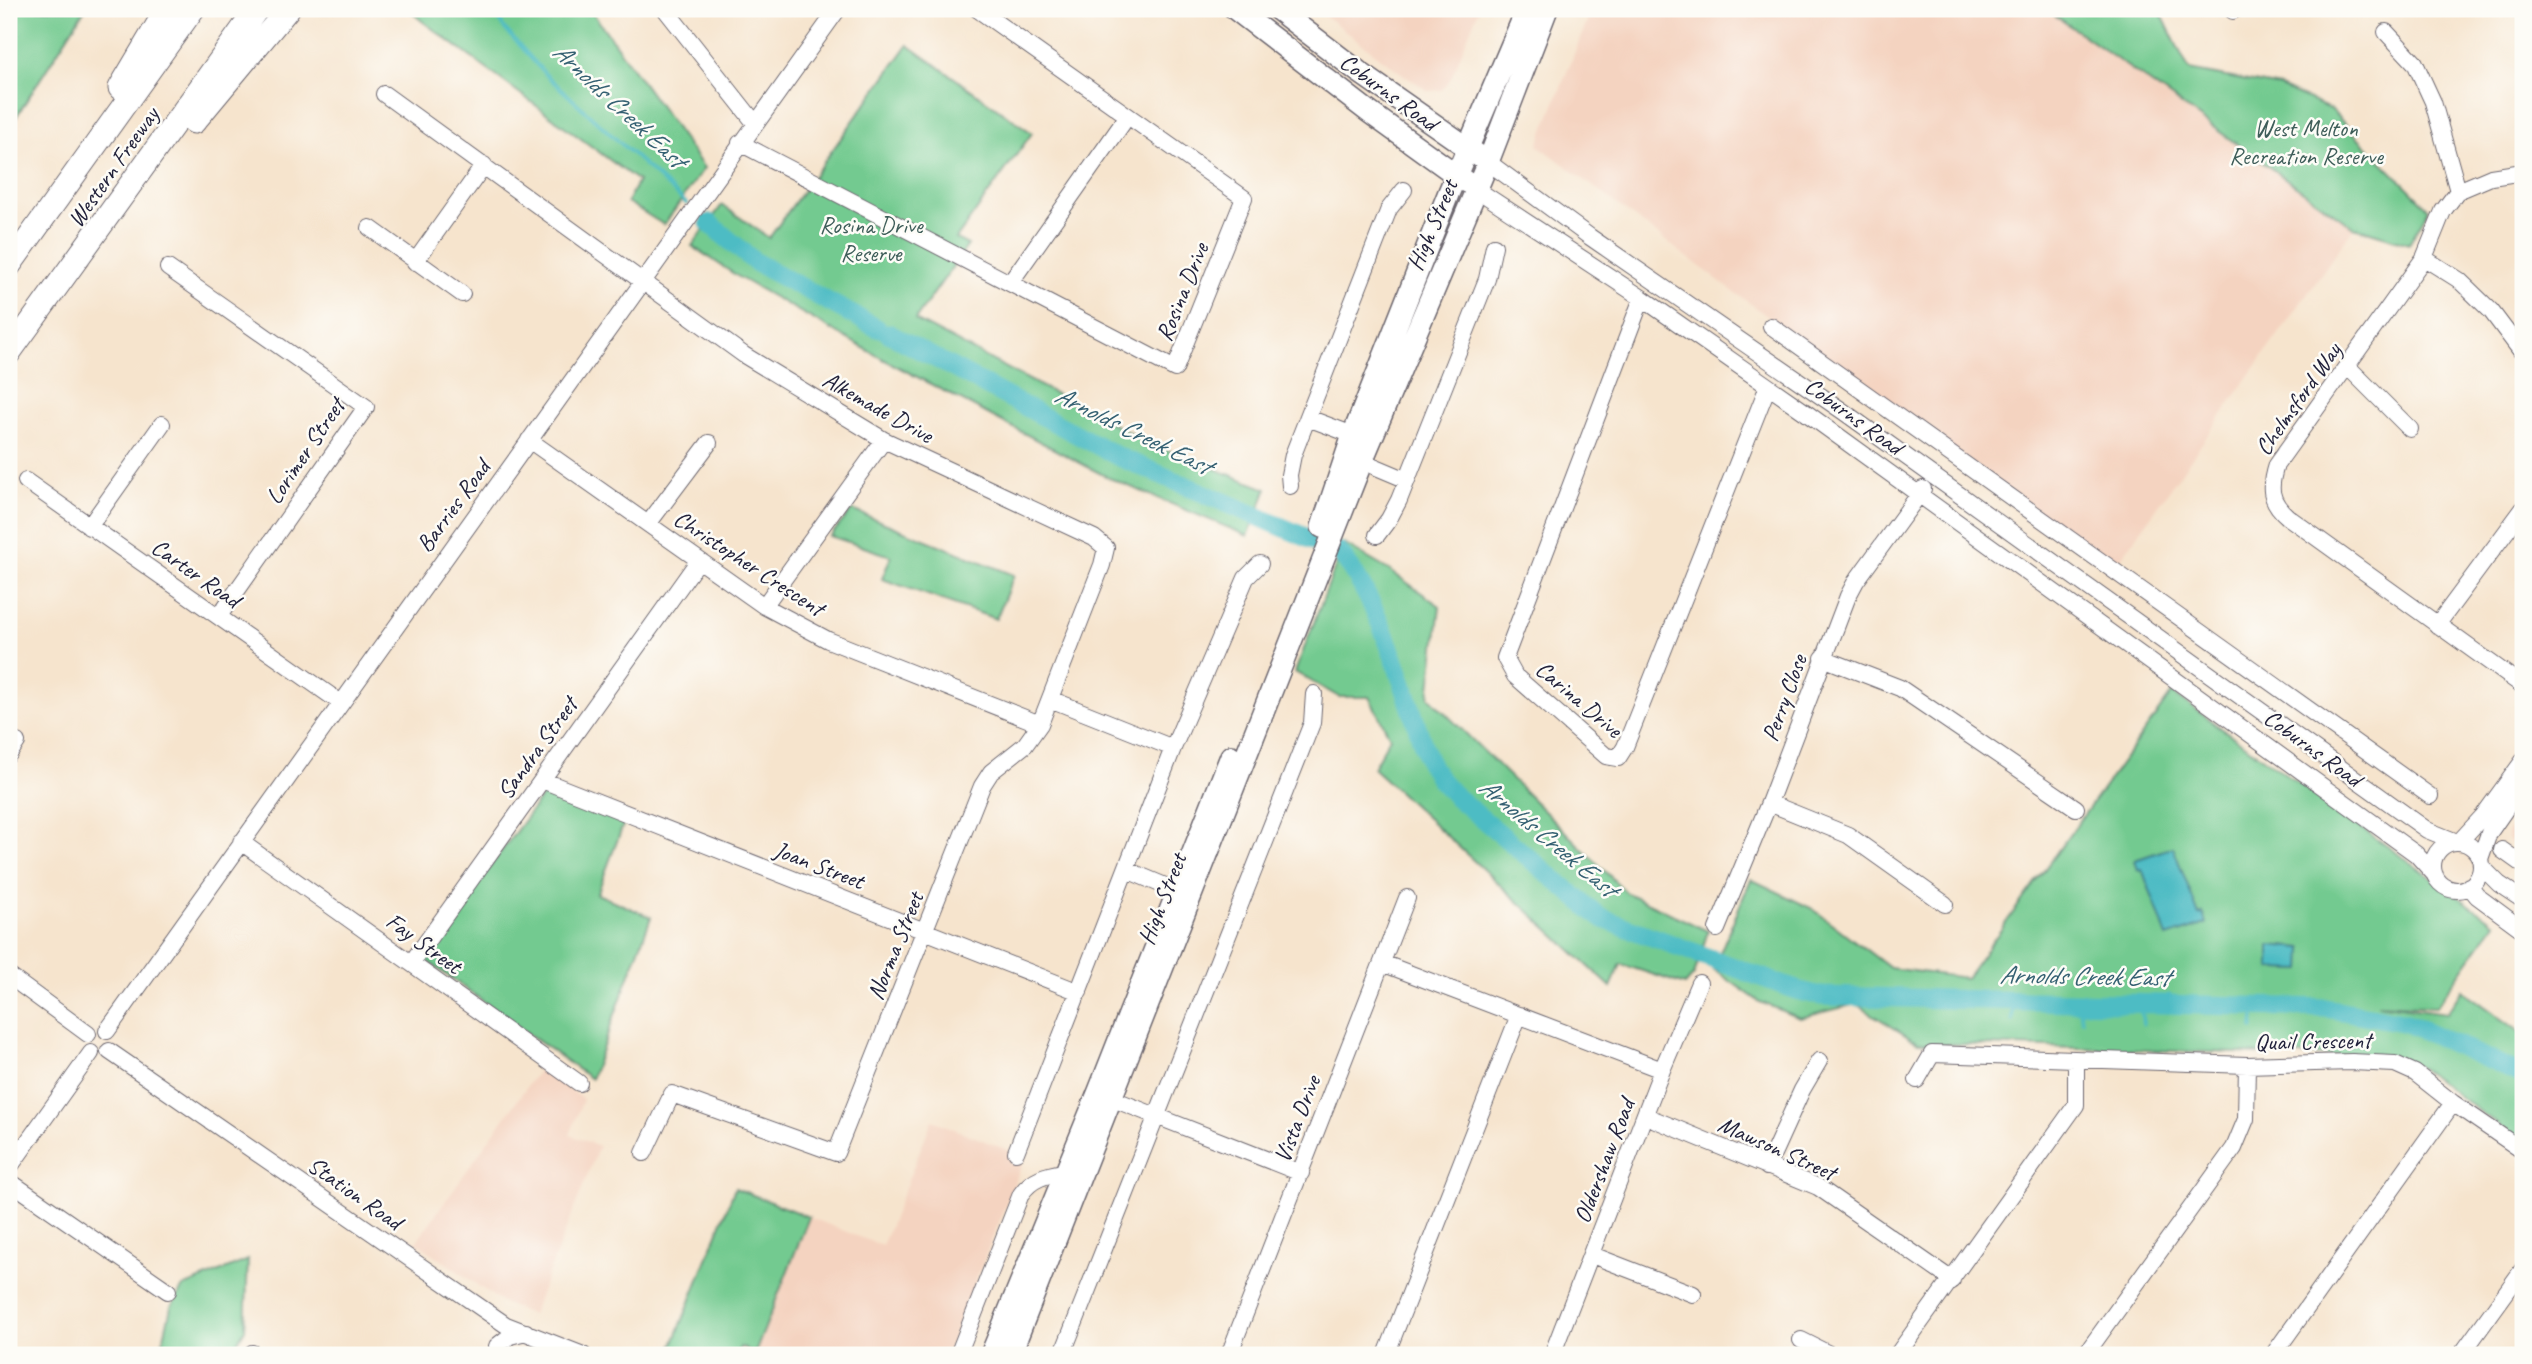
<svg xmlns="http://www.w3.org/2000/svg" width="2532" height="1364" viewBox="0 0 2532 1364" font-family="Caveat,sans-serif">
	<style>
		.built { fill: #f4d3c0 }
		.green { fill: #73ca90; stroke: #4a7666; stroke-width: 2 }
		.water { fill: #4ebcc4; stroke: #386f80; stroke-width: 2 }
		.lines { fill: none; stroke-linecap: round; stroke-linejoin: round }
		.stream { stroke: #4ebcc4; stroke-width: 3.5 }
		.river { stroke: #4ebcc4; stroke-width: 19 }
		.minor-casing { stroke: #6c666e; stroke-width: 18 }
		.major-casing { stroke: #6c666e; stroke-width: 24 }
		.highway-casing { stroke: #6c666e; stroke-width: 25 }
		.minor { stroke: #fff; stroke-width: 16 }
		.major { stroke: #fff; stroke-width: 21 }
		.highway { stroke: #fff; stroke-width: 23 }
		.labels { text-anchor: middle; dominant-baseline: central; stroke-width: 5; stroke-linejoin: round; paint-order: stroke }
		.street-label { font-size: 24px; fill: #22223b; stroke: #fdfcf7 }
		.park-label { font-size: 24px; fill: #3e5d59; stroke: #fdfcf7 }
		.water-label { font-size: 26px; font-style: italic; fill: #346072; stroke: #fdfcf7 }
	</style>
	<rect width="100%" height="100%" fill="#fdfcf7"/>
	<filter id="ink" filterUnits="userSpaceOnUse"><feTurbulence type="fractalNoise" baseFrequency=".0143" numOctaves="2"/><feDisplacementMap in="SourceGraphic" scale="14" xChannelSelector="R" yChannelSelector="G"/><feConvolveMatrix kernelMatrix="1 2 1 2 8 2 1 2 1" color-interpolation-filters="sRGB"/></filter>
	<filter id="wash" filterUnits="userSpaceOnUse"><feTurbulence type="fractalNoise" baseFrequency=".00686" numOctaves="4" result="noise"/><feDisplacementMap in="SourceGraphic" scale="28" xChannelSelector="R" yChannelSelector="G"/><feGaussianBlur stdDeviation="1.57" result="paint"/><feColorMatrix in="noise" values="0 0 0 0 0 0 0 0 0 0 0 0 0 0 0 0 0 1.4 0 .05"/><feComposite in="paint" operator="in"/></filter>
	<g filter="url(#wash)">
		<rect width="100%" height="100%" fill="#f6e4cd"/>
		<path class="built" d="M1316 9H1479L1451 78 1442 90 1429 91 1404 75Z
			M1592 9H2047L2224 137 2354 227 2115 567 1726 286 1538 145Z
			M2523 811V850L2507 839V833Z
			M540 1068 583 1099 570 1135 599 1146 532 1315 503 1303 416 1242Z
			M932 1120 1025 1157 946 1355H737L740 1347 755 1353 809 1217 882 1246Z"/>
		<path class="green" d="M9 9H85L9 128Z
			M408 9H590L704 168 664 225 627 202 638 181 422 21Z
			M2046 9H2159L2189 70 2280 87 2330 109 2429 209 2409 244 2354 227Z
			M908 45 1032 133 956 239 968 245 915 320 1151 444 1267 489 1248 536 1107 477 885 360 740 278 692 246 722 205 769 238Z
			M852 510 1014 575 996 619 882 579 891 556 830 536Z
			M1344 544 1392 572 1440 606 1429 697 1627 893 1708 931 1694 975 1685 985 1621 964 1611 987 1373 768 1390 737 1369 697H1339L1295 672Z
			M2172 693 2495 923 2436 1007 2377 1004 2447 1013 2462 990 2523 1034V1143L2419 1067 2399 1058 1918 1043 1856 1004 1800 1018 1760 1002 1713 969 1751 879 1813 909 1890 968 1966 978Z
			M547 789 625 820 597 894 651 917 591 1079 423 958Z
			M735 1188 809 1217 755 1353 740 1347 737 1355H669Z
			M248 1260 245 1329 233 1349 224 1346 204 1355H160L171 1307 183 1287Z"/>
		<path class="water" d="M2173 847 2199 915 2203 913 2206 924 2167 937 2142 869 2138 870 2135 860Z
			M2270 945 2303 948 2302 970 2270 969Z"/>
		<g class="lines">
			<path class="stream" d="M493 9 504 28 546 75 687 204
				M702 217 709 223
				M2078 1001 2082 1020
				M2140 1002 2143 1024
				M2157 1003 2169 995
				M2012 1020 2013 999
				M2253 1028 2255 1005"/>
			<path class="river" d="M709 223 755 262 877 328
				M888 333 1117 456 1338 551C1382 604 1406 694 1428 760L1440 780 1455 796 1601 918 1796 990 1821 996 2326 1008 2407 1023 2523 1075"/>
		</g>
	</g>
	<g filter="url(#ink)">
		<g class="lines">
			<defs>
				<path id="minor" d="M665 9 755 123
					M2233 11 2235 9
					M2386 32 2415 63 2433 102 2458 191
					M384 94 744 355 884 440 1094 538 1106 548 1102 565 1040 724 1025 745 991 772 982 786 836 1153 672 1094 644 1153
					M740 143 1175 369 1244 198 977 9
					M1488 162 1590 237 1844 412 2427 830 2457 842
					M2523 172 2491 177 2458 191 2443 211 2424 258 2276 465C2269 487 2269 501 2288 517L2523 686
					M1476 189 1642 298 1805 412 2416 854 2435 875
					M370 228 462 294
					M2424 258 2459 280 2491 311 2521 351
					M415 262 484 165
					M168 268 366 407 219 616
					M1010 283 1127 117
					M1642 298 1505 658 1515 676 1606 756 1618 758 1625 747 1768 386
					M1771 326 2430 796
					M2348 367 2410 429
					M1308 418 1353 435
					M529 440 764 606 828 640 1040 724
					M1362 461 1407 480
					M26 481 341 703
					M1290 486 1289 475 1293 455 1389 209 1404 190
					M648 524 709 443
					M89 527 162 424
					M1377 535 1389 519 1399 500 1487 279 1494 246
					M764 606 884 440
					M2437 625 2523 509
					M1823 658 1900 688 2076 808
					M1050 699 1173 748
					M9 754 17 742
					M542 780 1079 992
					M1769 803 1848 835 1945 904
					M241 842 579 1083
					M2459 842 2483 816 2523 761
					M2433 866a24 24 0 1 1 48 0a24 24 0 1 1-48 0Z
					M2502 850 2523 865
					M2480 859 2489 833 2523 784
					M2481 866 2499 884 2523 900
					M1127 870 1177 891
					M2469 886 2477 896 2523 930
					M1717 929 1769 803 1848 596 1856 581 1923 489
					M412 962 699 560
					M1382 963 1662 1070
					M9 976 88 1034
					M107 1031 838 9
					M109 1051 506 1325 583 1355
					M1917 1080 1932 1054 2247 1065 2352 1062 2395 1064 2415 1073 2453 1103 2523 1151
					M1113 1099 1301 1173
					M1646 1116 1818 1187 1952 1280
					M1016 1152 1173 748 1246 578 1260 564
					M1767 1167 1802 1090 1819 1061
					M9 1168 91 1053
					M9 1181 168 1291
					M1592 1255 1693 1294
					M1801 1340 1831 1355
					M497 1346 510 1336 526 1332
					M252 1353 256 1355
					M958 1355 1021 1194C1032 1178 1046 1175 1064 1172
					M1062 1355 1312 723 1314 694
					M1229 1355 1407 898
					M1386 1355 1519 1015
					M1552 1355 1662 1070 1699 983
					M1897 1355 2076 1105V1060
					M2085 1355 2234 1148 2246 1119 2247 1065
					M2273 1355 2453 1103
					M2461 1355 2523 1269"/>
				<path id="major" d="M1235 9 1369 112 1466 182
					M1277 9 1359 72 1478 155
					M1322 527 1353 435 1449 192 1527 9
					M991 1355 1099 1091 1231 756
					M1010 1355 1362 461 1488 162 1547 9"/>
				<path id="highway" d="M120 88 167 9
					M194 122 288 9
					M9 266 193 9
					M9 353 257 9"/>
			</defs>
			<use href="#minor" class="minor-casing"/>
			<use href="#major" class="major-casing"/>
			<use href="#highway" class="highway-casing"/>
			<use href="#minor" class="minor"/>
			<use href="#major" class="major"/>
			<use href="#highway" class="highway"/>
		</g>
	</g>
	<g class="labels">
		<g class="street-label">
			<text transform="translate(1389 92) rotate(36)">Coburns Road</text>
			<text transform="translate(113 167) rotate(-55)">Western Freeway</text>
			<text transform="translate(1432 225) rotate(-67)">High Street</text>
			<text transform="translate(1182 292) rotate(-68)">Rosina Drive</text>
			<text transform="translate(2298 399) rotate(-55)">Chelmsford Way</text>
			<text transform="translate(878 407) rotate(29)">Alkemade Drive</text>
			<text transform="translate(1854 416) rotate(36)">Coburns Road</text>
			<text transform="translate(305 451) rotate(-56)">Lorimer Street</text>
			<text transform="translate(453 506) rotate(-54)">Barries Road</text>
			<text transform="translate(749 563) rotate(33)">Christopher Crescent</text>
			<text transform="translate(196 573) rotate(35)">Carter Road</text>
			<text transform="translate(1784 698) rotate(-70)">Perry Close</text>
			<text transform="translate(1579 699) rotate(40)">Carina Drive</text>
			<text transform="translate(537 748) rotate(-54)">Sandra Street</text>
			<text transform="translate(2313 748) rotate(36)">Coburns Road</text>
			<text transform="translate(819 865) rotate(21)">Joan Street</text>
			<text transform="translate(1162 899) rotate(-69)">High Street</text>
			<text transform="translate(424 943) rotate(36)">Fay Street</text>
			<text transform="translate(895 946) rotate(-68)">Norma Street</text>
			<text transform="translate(2313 1041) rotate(-1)">Quail Crescent</text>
			<text transform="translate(1297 1119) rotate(-69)">Vista Drive</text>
			<text transform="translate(1777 1148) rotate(24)">Mawson Street</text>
			<text transform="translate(1604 1161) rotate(-69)">Oldershaw Road</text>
			<text transform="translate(355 1193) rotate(35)">Station Road</text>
		</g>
		<g class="park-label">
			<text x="2306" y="128">West Melton<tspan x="2306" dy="28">Recreation Reserve</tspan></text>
			<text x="871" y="225">Rosina Drive<tspan x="871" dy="28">Reserve</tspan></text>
		</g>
		<g class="water-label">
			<text transform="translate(619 105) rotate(43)">Arnolds Creek East</text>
			<text transform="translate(1133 430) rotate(26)">Arnolds Creek East</text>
			<text transform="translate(1548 837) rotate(40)">Arnolds Creek East</text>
			<text transform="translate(2084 976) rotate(1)">Arnolds Creek East</text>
		</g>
	</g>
	<rect width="2532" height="1364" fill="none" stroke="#fdfcf7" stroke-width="35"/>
</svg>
